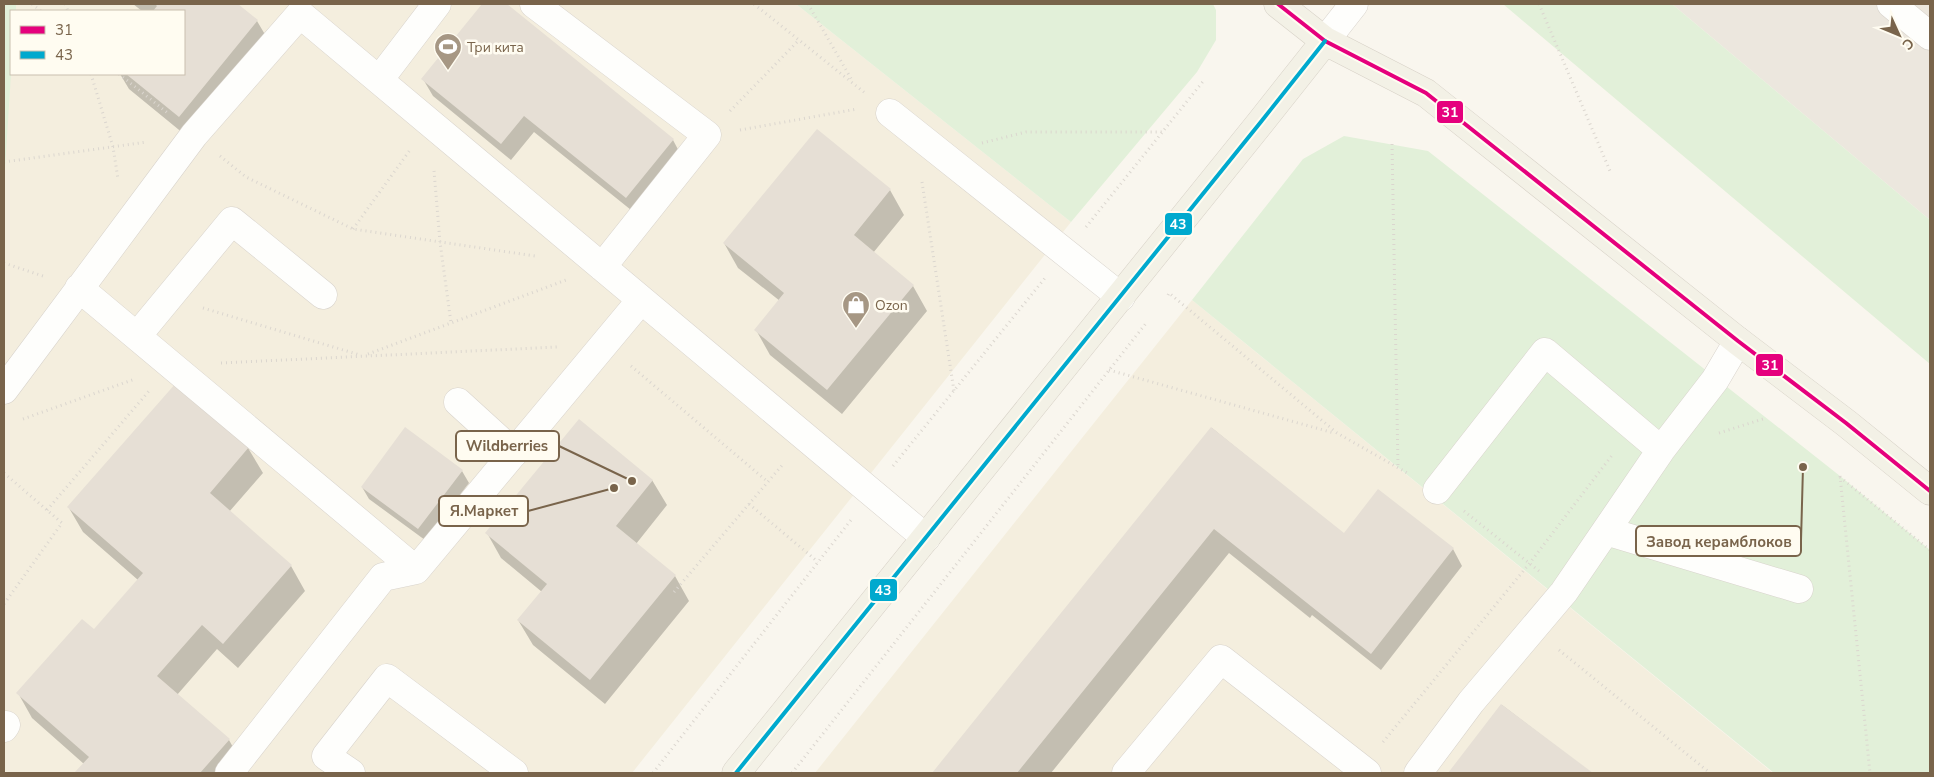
<svg xmlns="http://www.w3.org/2000/svg" width="1934" height="777" viewBox="0 0 1934 777" font-family="'Nunito Sans',sans-serif">
	<style>
		.residential { fill: #f4eede; fill-rule: evenodd }
		.industrial { fill: #ece7de }
		.green { fill: #e2f0d9 }
		.shadow { fill: #0003 }
		.building { fill: #e6dfd5 }
		.lines { fill: none; stroke-linecap: round; stroke-linejoin: round }
		.minor-casing { stroke: #d8d3cc; stroke-width: 29 }
		.major-casing { stroke: #d7d1c7; stroke-width: 29 }
		.path { stroke: #dbd6cf; stroke-width: 3; stroke-dasharray: 1 4; stroke-linecap: butt }
		.minor { stroke: #fefefc; stroke-width: 28 }
		.major { stroke: #f3f1e6; stroke-width: 28 }
		.bus-1-casing { stroke: #fffcf1; stroke-width: 8 }
		.bus-2-casing { stroke: #fffcf1; stroke-width: 8 }
		.bus-1 { stroke: #e5007d; stroke-width: 4 }
		.bus-2 { stroke: #00a9ce; stroke-width: 4 }
		.labels { text-anchor: middle; dominant-baseline: central; stroke-width: 5; stroke-linejoin: round; paint-order: stroke }
		.poi-label { font-size: 14px; fill: #79644b; stroke: #fffcf1; text-anchor: start }
		.leader { fill: none; stroke: #79644b; stroke-width: 2 }
		.callout-dot { fill: #79644b; stroke: #fffcf1; stroke-width: 2 }
		.callout { fill: #fffcf1; stroke: #79644b; stroke-width: 2 }
		.callout-label { font-size: 15px; text-anchor: middle; font-weight: bold; fill: #79644b }
		.line-badge { stroke: #fffcf1; stroke-width: 2 }
		.badge-label { font-size: 14px; text-anchor: middle; font-weight: bold; fill: #fff }
	</style>
	<rect width="100%" height="100%" fill="#f9f6ee"/>
	<path class="residential" d="M4 4H796L1071 222 632 773H4ZM11 11H184V74H11Z
		M1192 300 1773 773H815Z"/>
	<path class="industrial" d="M1672 4H1930V220Z"/>
	<path class="green" d="M4 4H16V11H11V74L4 184Z
		M796 4H1213L1216 10V40L1197 72 1071 222Z
		M1503 4H1672L1930 220V364Z
		M1344 136 1428 151 1840 476 1930 550V773H1774L1192 300 1303 159Z"/>
	<path class="shadow" d="M133 4H236L257 21 273 48 195 143 129 89 120 74H184V11H142Z
		M484 4H505L673 140 682 157 636 214 534 132 511 160 433 96 423 79Z
		M890 190 904 215 873 253 913 286 927 311 842 414 770 355 756 330 780 301 738 268 724 243Z
		M176 385 248 448 263 473 229 512 291 566 305 591 238 668 217 649 177 695 229 740 243 765 236 773H76L84 764 32 718 18 693 94 631 138 580 83 532 69 508Z
		M1212 428 1344 535 1453 549 1462 566 1381 670 1312 615 1310 618 1229 553 1051 773H934Z
		M462 471 469 483 425 540 369 499 362 487Z
		M652 480 667 505 636 544 675 576 689 601 605 704 533 645 518 620 542 592 501 558 487 533Z
		M1502 705 1591 773H1450Z"/>
	<path class="building" d="M155 4H238L258 20 179 117 126 74H184V11H153L157 6Z
		M482 4H507L674 139 626 198 524 116 501 144 421 79Z
		M817 129 891 189 854 235 914 285 827 390 754 330 784 293 723 243Z
		M176 383 249 447 210 493 292 565 223 644 202 625 157 676 230 739 200 773H74L89 757 16 693 82 619 94 629 143 573 67 507Z
		M579 419 653 480 616 526 676 575 590 680 517 620 547 584 485 533Z
		M405 427 463 470 418 529 361 487Z
		M1211 427 1344 533 1378 489 1454 548 1371 654 1214 529 1017 773H932Z
		M1501 704 1593 773H1448Z"/>
	<g class="lines">
		<defs>
			<path id="minor" d="M534 4 707 135 602 267
				M1891 4 1930 36
				M1325 41 1354 4
				M379 80 437 4
				M890 113 1121 297
				M79 288 416 570
				M137 336 232 221 323 295
				M4 390 194 135 300 14 926 538
				M458 402 514 453
				M1437 490 1545 352 1661 450
				M1606 531 1799 589
				M4 728 6 725
				M229 773 383 577 416 570 641 300
				M351 773 326 756 387 678 514 773
				M1126 773 1221 659 1367 773
				M1418 773 1471 702 1564 592 1661 450 1715 380 1738 341"/>
			<path id="major" d="M1278 4 1325 41 1426 93 1738 341 1846 423 1930 491
				M736 773 1260 123 1325 41"/>
		</defs>
		<use href="#minor" class="minor-casing"/>
		<use href="#major" class="major-casing"/>
		<path class="path" d="M32 4 41 11
			M65 4 68 11
			M754 4 865 93
			M808 4 853 82
			M1539 4 1610 171
			M91 74 113 147 118 179
			M119 74 169 114
			M730 111 799 40
			M740 130 857 109
			M982 143 1026 132H1162
			M1392 144 1398 467
			M220 156 246 177 353 229 535 256
			M4 162 147 142
			M434 171 440 242 451 323
			M922 182 954 391
			M1086 227 1205 79
			M353 229 410 150
			M4 263 46 277
			M1168 295 1169 293 1337 433 1409 474
			M203 308 360 355
			M368 354 566 280
			M221 363 557 347
			M631 366 768 482
			M1109 370 1334 433
			M23 419 135 379
			M1719 433 1766 418
			M893 466 1045 278
			M4 473 62 523 4 604
			M1840 476 1870 773
			M1840 477 1930 550
			M749 504 818 562
			M47 510 149 391
			M1464 511 1539 571
			M674 592 784 463
			M1559 650 1710 773
			M1383 742 1529 564 1613 454
			M653 773 851 520
			M792 773 1147 322"/>
		<use href="#minor" class="minor"/>
		<use href="#major" class="major"/>
		<defs>
			<path id="bus-1" d="M1278 4 1325 41 1426 93 1738 341 1846 423 1930 491"/>
			<path id="bus-2" d="M736 773 1260 123 1325 41"/>
		</defs>
		<use href="#bus-1" class="bus-1-casing"/>
		<use href="#bus-2" class="bus-2-casing"/>
		<use href="#bus-1" class="bus-1"/>
		<use href="#bus-2" class="bus-2"/>
	</g>
	<defs>
		<symbol id="stadium-pin" viewBox="-11 -11 22 30"><path d="M0 17L-7.5 6A9.5 9.5 0 1 1 7.5 6Z" fill="#a69784" stroke="#fffcf1"/><path d="M0-5a6.5 5 0 1 0 0 10a6.5 5 0 1 0 0-10ZM-3.5-1.8h7v3.6h-7Z" fill="#fff"/></symbol>
		<symbol id="shop-pin" viewBox="-11 -11 22 30"><path d="M0 17L-7.5 6A9.5 9.5 0 1 1 7.5 6Z" fill="#a69784" stroke="#fffcf1"/><path d="M-5-2.5h2.3a2.7 3.5 0 0 1 5.4 0H5L5.5 6h-11ZM-1.5-2.5h3a1.5 2.3 0 0 0-3 0Z" fill="#fff"/></symbol>
	</defs>
	<g fill-rule="evenodd">
		<use href="#stadium-pin" x="432" y="31" width="32" height="43"/>
		<use href="#shop-pin" x="840" y="289" width="32" height="43"/>
	</g>
	<g class="labels">
		<g class="poi-label">
			<text x="467" y="47">Три кита</text>
			<text x="875" y="305">Ozon</text>
		</g>
	</g>
	<path class="leader" d="M632 481L559 446M614 488L528 511M1803 467L1801 541"/>
	<g class="callout-dot">
		<circle cx="632" cy="481" r="5"/>
		<circle cx="614" cy="488" r="5"/>
		<circle cx="1803" cy="467" r="5"/>
	</g>
	<g class="callout">
		<rect x="456" y="431" width="103" height="30" rx="5"/>
		<rect x="439" y="496" width="89" height="30" rx="5"/>
		<rect x="1636" y="526" width="165" height="30" rx="5"/>
	</g>
	<g class="callout-label">
		<text x="507" y="451">Wildberries</text>
		<text x="484" y="516">Я.Маркет</text>
		<text x="1719" y="547">Завод керамблоков</text>
	</g>
	<g class="line-badge">
		<rect x="1436" y="100" width="28" height="24" rx="5" fill="#e5007d"/>
		<rect x="1164" y="212" width="29" height="24" rx="5" fill="#00a9ce"/>
		<rect x="1755" y="353" width="29" height="24" rx="5" fill="#e5007d"/>
		<rect x="869" y="578" width="29" height="24" rx="5" fill="#00a9ce"/>
	</g>
	<g class="badge-label">
		<text x="1450" y="117">31</text>
		<text x="1178" y="229">43</text>
		<text x="1770" y="370">31</text>
		<text x="883" y="595">43</text>
	</g>
	<rect width="1934" height="777" fill="none" stroke="#79644b" stroke-width="10"/>
	<rect x="10" y="10" width="175" height="65" fill="#fffcf1" stroke="#c9bfaf"/>
	<rect x="20" y="26" width="25" height="8" fill="#e5007d" stroke="#c9bfaf"/>
	<text x="55" y="35" font-size="15" fill="#79644b">31</text>
	<rect x="20" y="51" width="25" height="8" fill="#00a9ce" stroke="#c9bfaf"/>
	<text x="55" y="60" font-size="15" fill="#79644b">43</text>
	<g transform="translate(1899 35) rotate(134)" stroke="#fffcf1" stroke-width="4" paint-order="stroke">
	<path d="M0-4L9 19L0 12L-9 19Z" fill="#79644b"/>
	<text y="-8" font-size="14" font-weight="bold" text-anchor="middle" fill="#79644b">С</text>
	</g>
</svg>
